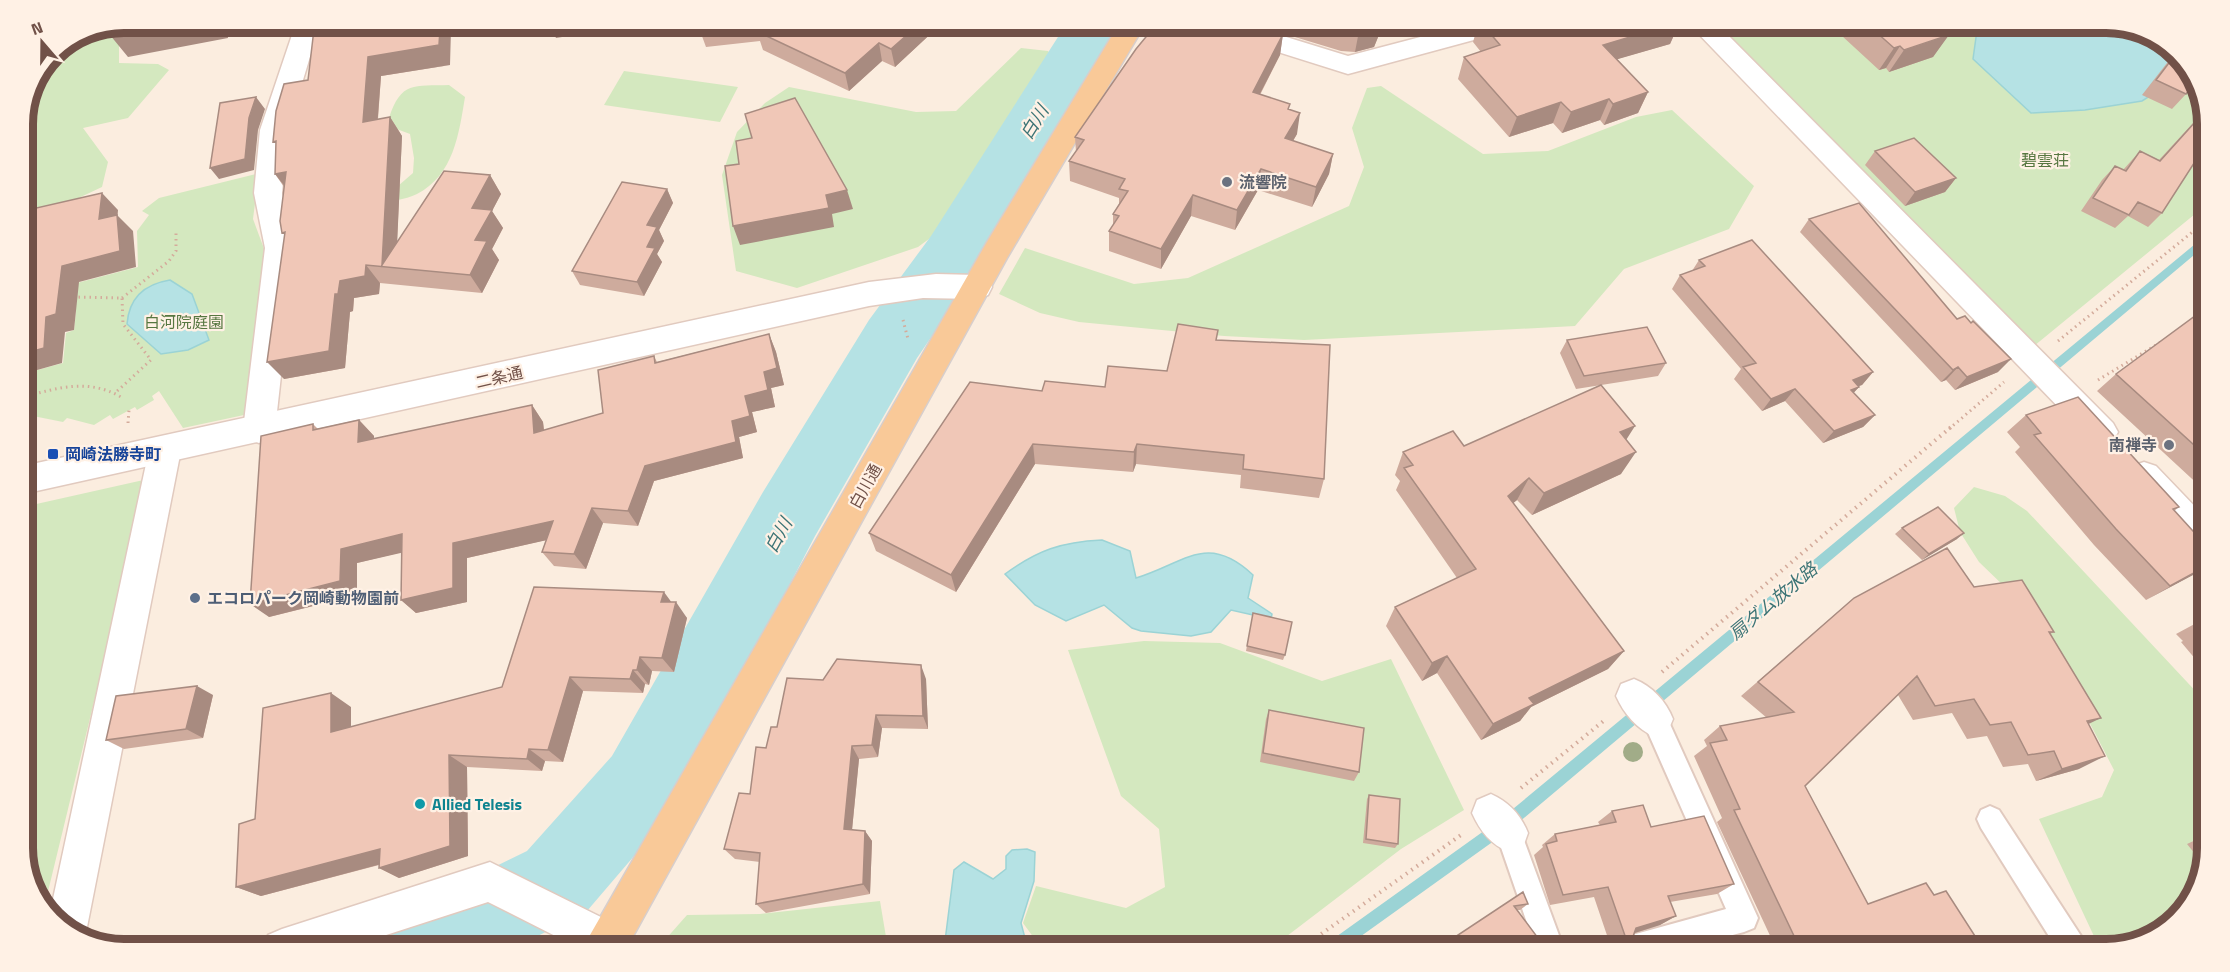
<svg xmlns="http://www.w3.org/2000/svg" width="2230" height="972" viewBox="0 0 2230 972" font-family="'Titillium Web','Noto Sans JP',sans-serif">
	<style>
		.green { fill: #d4e8bf }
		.water { fill: #b5e2e4; stroke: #9bd3d5; stroke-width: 1.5 }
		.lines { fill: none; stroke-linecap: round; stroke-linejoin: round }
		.stream { fill: #9bd3d5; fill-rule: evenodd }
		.river { fill: #b5e2e4; fill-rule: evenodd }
		.service-casing { stroke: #e1cabf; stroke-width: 4 }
		.minor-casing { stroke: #e1cabf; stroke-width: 3 }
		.tertiary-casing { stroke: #e1cabf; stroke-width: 3 }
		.primary-casing { stroke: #d7cecc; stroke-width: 3 }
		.path-far1 { stroke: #d4ab9b; stroke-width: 3; stroke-dasharray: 1.5 4; stroke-linecap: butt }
		.path { stroke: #d4ab9b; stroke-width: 4; stroke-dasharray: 1.5 5; stroke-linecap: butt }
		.service { fill: #fff; fill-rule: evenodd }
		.minor { fill: #fff; fill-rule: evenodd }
		.tertiary { fill: #fff; fill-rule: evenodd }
		.primary { fill: #f9c998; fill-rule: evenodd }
		.tree { fill: #a1ac88 }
		.wall { fill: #ceab9d }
		.shaded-wall { fill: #a88b80 }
		.building { fill: #f0c7b7; stroke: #a88b80; stroke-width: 1.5 }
		.worship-dot { fill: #6b7280; stroke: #fff1e5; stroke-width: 2 }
		.transit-dot { fill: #1a4fb4; stroke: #fff1e5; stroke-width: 2 }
		.service-dot { fill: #5c6f8a; stroke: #fff1e5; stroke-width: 2 }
		.culture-dot { fill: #0f9aa8; stroke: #fff1e5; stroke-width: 2 }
		.labels { text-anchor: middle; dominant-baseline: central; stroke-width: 4.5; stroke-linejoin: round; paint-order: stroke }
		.park-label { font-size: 16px; fill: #577741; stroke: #fff1e5 }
		.worship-label { font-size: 16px; font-weight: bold; fill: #5b616d; stroke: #fff1e5; text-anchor: start }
		.street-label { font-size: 16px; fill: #715148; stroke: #fff1e5 }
		.transit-label { font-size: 16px; font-weight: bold; fill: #164399; stroke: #fff1e5; text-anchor: start }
		.service-label { font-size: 16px; font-weight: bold; fill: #4e5e75; stroke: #fff1e5; text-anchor: start }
		.culture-label { font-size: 16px; font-weight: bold; fill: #0d838f; stroke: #fff1e5; text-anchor: start }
		.water-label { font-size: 18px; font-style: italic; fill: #3c7476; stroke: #fff1e5 }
		.rim { fill: none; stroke: #715148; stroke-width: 8 }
	</style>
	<rect width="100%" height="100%" fill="#fbeddf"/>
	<path class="green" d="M2106 23 2145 30 2190 67 2207 117 2206 205 2034 346 1708 24Z
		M85 30H112L119 39V63L158 64 169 70 128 118 83 128 108 162 102 187 55 209 23 217V117L52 52Z
		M1021 48 1048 51 1059 65 948 225 918 247 797 288 736 271 722 175 737 132 765 103 789 87 916 112 956 111Z
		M624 71 738 87 720 122 604 105Z
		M449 85 465 97C459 133 454 175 417 194 405 200 389 201 376 205L413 173 414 158 410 134 394 128 389 118C401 81 414 86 449 85Z
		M1381 86 1483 154 1548 151 1636 117 1672 110 1754 186 1729 229 1624 269 1575 326 1304 340 1224 336 1079 322 1040 313 999 294 1025 248 1134 284 1188 278 1349 206 1364 167 1352 128 1367 88Z
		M256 174 255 180H258L253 219 266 254 244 415 183 428 159 391 152 396 154 400 137 410 135 407 113 419 110 415 94 425 67 418 63 422 23 414V374L63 363 66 333 74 330 76 312 73 284 138 267 137 231 149 215 142 211 159 198Z
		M148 479 44 908 40 905 23 855V507Z
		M1974 487 2005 496 2027 511 2202 698 2200 887 2163 932 2100 949 2039 819 2102 797 2114 770 2034 615 1979 562 1960 532 1954 508Z
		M1144 641 1220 643 1322 681 1391 659 1464 810 1401 849 1270 949H1042L1023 923 1036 886 1126 908 1165 887 1159 829 1121 796 1068 650Z
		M880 901 888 949H660L664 941 687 915 760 914Z
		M501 919 521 930 515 949H411Z"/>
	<path class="water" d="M1978 23H2106L2145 30 2191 70 2142 101 2085 110 2031 113 1973 59Z
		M170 280 192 294 209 340 188 350 161 354 127 324C129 298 145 284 170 280Z
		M1102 540 1130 551 1136 578C1185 563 1207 532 1253 575L1248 598 1272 614 1271 619 1231 610 1211 632 1191 636 1141 631 1132 628 1104 605 1066 621 1035 605 1005 574C1038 550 1061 542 1102 540Z
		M1027 849 1035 852 1034 881 1021 923 1025 938 1017 949H944L954 870 964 862 993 879 1006 869V856L1012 850Z"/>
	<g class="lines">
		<path class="stream" d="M2206 235V245L1512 828 1343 949H1324L1326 944 1502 818Z"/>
		<path class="river" d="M1065 26H1121L977 270 917 358 815 536 670 814 587 911 512 949H341L354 918 385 905 478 875 527 851 612 756 763 492 869 320 931 236Z"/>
		<defs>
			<path id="service" d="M1655 707 1664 711 1758 918 1754 928 1744 932 1680 949H1618L1622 939 1632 935 1726 909 1642 719 1646 711Z
				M1990 806 1999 810 2083 939 2087 949H2057L1981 828 1977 819 1981 810Z
				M1509 820 1518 824 1564 949H1536L1496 833 1500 824Z"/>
			<path id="minor" d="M1689 24H1717L2113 423 2118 432 2113 441 2102 445 2091 441Z
				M1466 25H1511L1507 31 1348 74 1214 32 1210 26H1251L1348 56Z
				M294 29H338L334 35 315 40 288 130 282 193 295 248 275 430 270 439 259 443 248 439 243 430 265 248 254 193 260 130Z
				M165 436 176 440 181 450 87 927 82 939 50 913 149 450 154 440Z
				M2144 462 2156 466 2203 515V553L2191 549 2132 486 2128 476 2132 466Z
				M1634 679C1652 686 1666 701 1673 719L1668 731 1655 737C1637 729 1624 714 1616 696L1621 684Z
				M1491 794C1509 802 1521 815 1528 833L1523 847 1509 852C1491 845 1480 831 1472 813L1477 800Z
				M490 862 623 928 629 942 626 949H581L488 902 343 949H262L268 935 282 929Z"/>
			<path id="tertiary" d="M936 274 977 275 988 279 992 287 988 295 977 299 923 298 869 306 23 494V466L869 282Z"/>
			<path id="primary" d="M1118 26H1144L1007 258 626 949H584L590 935 987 242Z"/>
		</defs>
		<use href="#service" class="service-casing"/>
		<use href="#minor" class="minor-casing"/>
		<use href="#tertiary" class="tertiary-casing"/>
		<use href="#primary" class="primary-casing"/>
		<path class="path-far1" d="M73 297 122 298 123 324 151 360 115 393
			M122 298 169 261 176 251V232
			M903 320 908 339
			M2196 322 2205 316
			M2058 341 2206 221
			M2098 380 2161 342
			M23 397C58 388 88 378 121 397
			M128 423 129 410
			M1949 429 2004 382"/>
		<path class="path" d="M1662 672 1951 427
			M1521 788 1606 719
			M1300 949 1461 835"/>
		<use href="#service" class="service"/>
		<use href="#minor" class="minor"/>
		<use href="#tertiary" class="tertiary"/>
		<use href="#primary" class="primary"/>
	</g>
	<circle class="tree" cx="1633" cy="752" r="10"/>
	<path class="wall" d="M1977 23 1974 27 1948 35 1933 57 1889 72 1886 68 1879 70 1829 24Z
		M1679 24 1670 44 1617 59 1648 92 1638 113 1604 125 1600 120 1562 133 1553 123 1509 137 1458 79 1464 57 1481 52 1473 42 1478 25Z
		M1383 25 1374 47 1355 52 1341 51 1258 26Z
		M1154 26H1257L1283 34 1280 55 1260 95 1289 109 1297 134 1293 141 1333 154 1329 174 1312 207 1258 190 1235 230 1191 216 1161 269 1109 251V231L1113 226V214L1119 204V198L1070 181 1069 161 1076 152 1075 137 1154 28Z
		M938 27 895 67 882 61 849 91 763 50 760 41 706 47 699 28Z
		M2174 54 2190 67 2186 94 2172 109 2142 95Z
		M450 65 381 76 378 119 390 117 402 136 397 241 490 175 501 194 492 211 503 228 492 249 499 260 482 293 380 283 379 294 354 298 353 311 350 312 345 368 284 379V187L275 174 284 84Z
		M2205 110 2162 213 2148 227 2128 216 2115 228 2081 211 2102 180 2115 166 2123 170 2140 151 2159 160Z
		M1875 151 1956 178 1945 192 1905 206 1865 165Z
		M667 189 673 203 659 230 664 241 657 254 662 262 644 296 580 285 572 271Z
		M1809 219 1998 372 1955 390 1946 380 1941 382 1800 232Z
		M1699 260 1873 372 1862 385 1858 386 1859 387 1853 393 1875 415 1863 427 1823 443 1785 401 1762 411 1734 379 1741 369 1672 289 1680 275 1692 271Z
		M2205 322 2204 490 2097 391 2116 374Z
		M769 334 776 352 784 385 771 388 775 407 752 412 757 432 739 437 743 458 654 481 638 526 603 523 586 569 554 566 542 552 546 540 467 558V602L416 613 401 600 402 552 357 563V595L269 617 313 424 318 429 359 420 374 436V439L532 405 543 422 544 430 603 413 654 356 657 362Z
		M1217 340 1324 479 1319 498 1240 488 1241 475 1136 464 1133 472 1035 464 956 592 876 551 869 533 1042 391 1105 387 1167 371Z
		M1567 340 1666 363 1658 376 1576 389 1560 353Z
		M2026 415 2179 507 2174 511 2203 542V569L2146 600 2094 545 2015 452 2020 447 2007 432Z
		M1626 440 1621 474 1532 515 1517 500 1513 503 1624 651 1608 669 1531 707 1520 721 1481 740 1437 673 1422 681 1386 626 1395 607 1457 578 1396 490 1400 481 1395 475 1403 452 1464 446Z
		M1902 528 1957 539 1922 560 1895 534Z
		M1974 587 2054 632 2050 634 2088 724 2079 769 2036 781 2028 764 2003 767 1987 736 1967 739 1952 713 1913 720 1898 695 1805 786 1868 904 1934 895 1984 950 1773 942 1717 822 1722 818 1694 756 1707 746 1704 740 1720 726 1767 718 1741 696 1854 598Z
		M671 602 687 618 674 672 652 671 649 685 645 684 643 693 583 691 563 762 545 761 542 771 467 767 468 856 399 878 379 868V865L261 896 236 887 255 819 351 707V727L502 687Z
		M1253 613 1285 655 1283 660 1246 651Z
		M2202 620V667L2181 642 2183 641 2176 634Z
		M926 679 928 729 882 728 878 757 859 759 852 830 865 831 872 841 870 894 766 913 756 904 760 862 735 859 724 849 750 794 766 748 777 727Z
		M213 695 203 738 124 749 106 740Z
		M1269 710 1359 772 1354 781 1260 762 1266 719Z
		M1369 795 1398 844 1395 848 1363 843 1367 799Z
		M1612 811 1651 827 1734 884 1717 894 1670 902 1676 916 1660 925 1635 933 1631 942 1691 950H1612L1594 897 1550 905 1534 855 1543 847 1542 845 1555 834 1600 825 1598 822Z
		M2200 838V860L2187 844Z
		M1523 892 1528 904 1520 910H1517L1437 949Z"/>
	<path class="shaded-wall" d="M1933 23H1977L1974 27 1919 43Z
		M1673 24H1679L1670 44 1594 66 1603 45Z
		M1379 25H1383L1374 47 1355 52 1359 31Z
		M916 27H938L895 67 891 49Z
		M551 28H593V32L556 38Z
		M440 29H451L450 65 381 76 376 141 363 122 368 57Z
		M138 30H227L228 38 128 57 110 35Z
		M1283 34 1280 55 1250 113 1253 92Z
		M1949 35 1933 57 1889 72 1904 50Z
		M879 43 882 61 849 91 845 73Z
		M1900 46 1886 68 1879 70 1894 48Z
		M1648 92 1638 113 1604 125 1613 104Z
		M256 97 265 109 258 130 254 170 219 179 210 168 249 118Z
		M1609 99 1600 120 1562 133 1571 112Z
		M1561 102 1553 123 1509 137 1517 117Z
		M1300 113 1297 134 1282 159 1285 138Z
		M390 117 402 136 396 268 382 265Z
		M1333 154 1329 174 1312 207 1316 187Z
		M1261 169 1258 190 1235 230 1237 210Z
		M286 172 290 193 275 174Z
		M490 175 501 194 492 211 503 228 492 249 499 260 482 293 470 275 472 208Z
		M1956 178 1945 192 1905 206 1915 192Z
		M667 189 673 203 659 230 664 241 657 254 662 262 644 296 637 282 647 247V225Z
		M847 190 853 209 832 214 834 227 740 245 733 226 826 195Z
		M102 193 118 210 116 236 99 219Z
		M1193 195 1191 216 1161 269V249Z
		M117 215 133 231 136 267 79 282 74 330 65 332 62 363 23 374V354L46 317 62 266Z
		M366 265 380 283 379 294 354 298 353 311 350 312 345 368 284 379 267 362 335 294 340 281Z
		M769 334 776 352 784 385 771 388 775 407 752 412 757 432 739 437 743 458 654 481 638 526 628 511 645 466 732 421 745 396 764 372Z
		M2011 359 1998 372 1955 390 1967 377Z
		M1958 367 1946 380 1941 382 1953 370Z
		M1873 372 1862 385 1842 392 1853 380Z
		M1859 387 1848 399 1851 390Z
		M1795 389 1785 401 1762 411 1771 399Z
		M532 405 543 422 546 449 534 433Z
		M1875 415 1863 427 1823 443 1834 431Z
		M359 420 374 436V458L358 442Z
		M1635 426 1621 448 1620 432Z
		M1033 444 1035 464 956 592 951 575Z
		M1137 444 1136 464 1133 472 1134 452Z
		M1636 452 1621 474 1532 515 1544 493Z
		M1529 478 1517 500 1497 517 1508 496Z
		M592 508 603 523 586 569 574 554Z
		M553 521 565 536 467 558V602L416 613 401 600 453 543Z
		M1964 533 1957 539 1922 560 1929 554Z
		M402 534 418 549 357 563V595L269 617 250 604 341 549Z
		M2203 568V569L2195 574 2146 600Z
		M664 592 675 607 676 602 687 618 674 672 662 658 661 602Z
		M1624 651 1608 669 1531 707 1520 721 1481 740 1493 724 1529 698Z
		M1447 656 1437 673 1422 681 1432 663Z
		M640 657 652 671 649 685 637 670Z
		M921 665 926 679 928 729 923 716Z
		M633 670 645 684 643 693 630 679Z
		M570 677 583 691 563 762 548 750Z
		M197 686 213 695 203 738 186 729Z
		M331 693 351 707V745L331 732Z
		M876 715 882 728 878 757 872 745Z
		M2101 718 2074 731 2087 721Z
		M852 746 859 759 851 840 844 829Z
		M529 749 545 761 542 771 527 759Z
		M449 755 467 767 468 856 399 878 379 868Z
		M2105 756 2079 769 2036 781 2062 769Z
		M865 831 872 841 870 894 863 884Z
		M380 849 400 859 261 896 236 887Z
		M1676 916 1660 925 1625 936 1636 928Z"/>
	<path class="building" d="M1866 23H1936L1949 35 1904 50 1900 46 1894 48Z
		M1673 24 1603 45 1648 92 1613 104 1609 99 1571 112 1561 102 1517 117 1464 57 1500 45 1483 25Z
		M1330 25H1379L1359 31 1345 30Z
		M1155 26H1257L1283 34 1253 92 1290 104 1288 109 1300 113 1285 138 1333 154 1316 187 1261 169 1237 210 1193 195 1161 249 1109 231 1119 216 1113 214 1128 191 1119 189 1125 179 1069 161 1084 140 1075 137 1136 49Z
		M916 27 891 49 879 43 845 73 758 32 757 28Z
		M314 29H440L439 45 368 57 363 122 390 117 382 265 444 171 490 175 472 208 492 210 475 240 487 241 470 275 366 265 365 276 340 281 338 294H335L329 351 267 362 285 232 282 233 280 221 286 172 275 174 276 141 273 142 276 111 284 84 308 80Z
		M111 30H138L110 35Z
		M2175 55 2190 67 2195 82 2186 94 2156 80Z
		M256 97 249 118 245 159 210 168 220 103Z
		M795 98 847 190 826 195 829 208 733 226 725 166 739 164 736 141 752 138 745 114Z
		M2205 111 2207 117V143L2162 213 2138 202 2129 215 2093 198 2115 166 2126 171 2140 151 2160 161Z
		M1914 138 1956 178 1915 192 1875 151Z
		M622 182 667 189 647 225 657 227 647 247 655 248 637 282 572 271Z
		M102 193 99 219 117 215 120 251 62 266 56 314 46 317 44 348 23 354V211Z
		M1859 203 1957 319 1965 316 1971 323 1973 321 2011 359 1967 377 1958 367 1953 370 1809 219Z
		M1752 240 1873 372 1853 380 1859 387 1851 390 1875 415 1834 431 1795 389 1771 399 1743 367 1756 363 1680 275 1705 266 1699 260Z
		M2195 316 2205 322 2204 454 2116 374Z
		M1178 324 1218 330 1216 340 1330 345 1324 479 1243 469 1244 455 1137 444 1134 452 1033 444 951 575 869 533 970 382 1042 391 1045 381 1105 387 1108 366 1167 371Z
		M1647 327 1666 363 1584 376 1567 340Z
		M769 334 777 368 764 372 768 390 745 396 750 416 732 421 736 442 645 466 628 511 592 508 574 554 542 552 553 521 453 543V588L401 600 402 534 341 549 340 581 250 604 261 436 313 424V430L359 420 358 442 532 405 534 433 603 413 598 370 654 356 655 363Z
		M1601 385 1635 426 1620 432 1636 452 1544 493 1529 478 1508 496 1624 651 1529 698 1534 704 1493 724 1447 656 1432 663 1395 607 1476 569 1404 468 1413 465 1403 452 1453 431 1464 446Z
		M2078 397 2179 507 2173 509 2203 542V568L2170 586 2116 529 2034 435 2041 433 2026 415Z
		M1938 507 1964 533 1929 554 1902 528Z
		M1947 548 1974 587 2022 580 2054 632H2049L2101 718 2087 721 2105 756 2062 769 2054 751 2028 755 2011 722 1990 725 1974 699 1935 706 1917 676 1805 786 1868 904 1926 883 1934 895 1946 891 1984 950H1741L1795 938 1734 810 1740 809 1710 743 1727 740 1720 726 1794 712 1758 682 1854 598Z
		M534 587 664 592 661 602H676L662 658 640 657 637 670H633L630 679 570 677 548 750 529 749 527 759 449 755 450 846 379 868 380 849 236 887 239 824 255 819 263 708 331 693V732L502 687Z
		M1253 613 1292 622 1285 655 1247 646Z
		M837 659 921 665 923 716 876 715 872 745 852 746 844 829 865 831 863 884 756 904 760 853 724 849 739 793 750 794 756 747 766 748 771 727H777L787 678 823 680Z
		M197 686 186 729 106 740 116 696Z
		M1269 710 1364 728 1359 772 1263 753Z
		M1369 795 1400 799 1398 844 1366 839Z
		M1643 805 1651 827 1704 816 1734 884 1668 896 1676 916 1636 928 1631 942 1689 943 1691 950H1630L1608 887 1563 895 1546 844 1557 841 1555 834 1616 822 1612 811Z
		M1523 892 1528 904 1514 906 1538 938 1522 950H1424L1431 942 1437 949Z"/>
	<g class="worship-dot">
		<circle cx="1227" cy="182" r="6"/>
		<circle cx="2169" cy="445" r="6"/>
	</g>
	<rect class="transit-dot" x="47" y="448" width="12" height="12" rx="3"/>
	<circle class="service-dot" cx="195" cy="598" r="6"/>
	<circle class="culture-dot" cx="420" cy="804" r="6"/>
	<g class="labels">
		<g class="park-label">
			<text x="2045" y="160">碧雲荘</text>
			<text x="184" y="322">白河院庭園</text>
		</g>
		<g class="worship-label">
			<text x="1239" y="182">流響院</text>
			<text x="2157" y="445" text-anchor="end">南禅寺</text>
		</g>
		<g class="street-label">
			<text transform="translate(499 377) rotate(-13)">二条通</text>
			<text transform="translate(865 486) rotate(-61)">白川通</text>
		</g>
		<g class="transit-label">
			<text x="65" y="454">岡崎法勝寺町</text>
		</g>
		<g class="service-label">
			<text x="207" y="598">エコロパーク岡崎動物園前</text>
		</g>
		<g class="culture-label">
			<text x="432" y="804">Allied Telesis</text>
		</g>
		<g class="water-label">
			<text transform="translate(1034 122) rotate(-58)">白川</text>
			<text transform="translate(778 535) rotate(-61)">白川</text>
			<text transform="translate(1773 601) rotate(-40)">扇ダム放水路</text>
		</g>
	</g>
	<path d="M0 0H2230V972H0ZM124 33H2106A91 91 0 0 1 2197 124V848A91 91 0 0 1 2106 939H124A91 91 0 0 1 33 848V124A91 91 0 0 1 124 33Z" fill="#fff1e5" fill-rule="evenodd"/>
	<path class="rim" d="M124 33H2106A91 91 0 0 1 2197 124V848A91 91 0 0 1 2106 939H124A91 91 0 0 1 33 848V124A91 91 0 0 1 124 33Z"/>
	<g transform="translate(42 42) rotate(340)" stroke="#fff1e5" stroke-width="4.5" paint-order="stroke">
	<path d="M0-4.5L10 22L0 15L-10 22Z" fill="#715148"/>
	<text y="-9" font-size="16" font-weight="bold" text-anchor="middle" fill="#715148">N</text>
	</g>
</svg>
